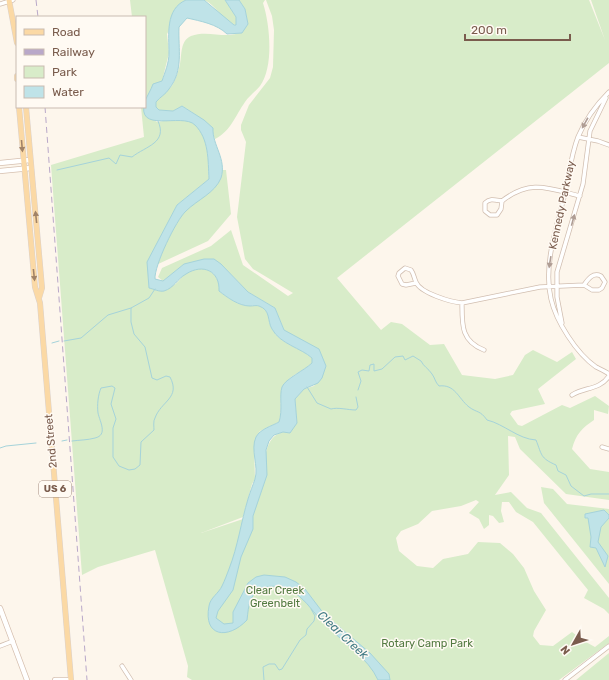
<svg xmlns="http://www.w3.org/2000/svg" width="609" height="680" viewBox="0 0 609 680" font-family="Rubik,sans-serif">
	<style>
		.green { fill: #d8ecc9 }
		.water { fill: #bfe3e8; stroke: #a5d3da }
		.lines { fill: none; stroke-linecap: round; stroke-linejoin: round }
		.stream { stroke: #a5d3da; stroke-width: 1 }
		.street-casing { stroke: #d1beb0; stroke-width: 5 }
		.secondary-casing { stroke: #d6c0b0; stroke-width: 6 }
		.primary-casing { stroke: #dad1cd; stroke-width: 6 }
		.street { stroke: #fff; stroke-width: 3.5 }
		.secondary { stroke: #fff; stroke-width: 4.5 }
		.primary { stroke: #fbd9a5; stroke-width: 5 }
		.rail { stroke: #b9a8c9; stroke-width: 1; stroke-dasharray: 6 4; stroke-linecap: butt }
		.oneway { fill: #af9d94 }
		.oneway2 { fill: #a18267 }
		.labels { text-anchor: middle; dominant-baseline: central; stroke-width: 3; stroke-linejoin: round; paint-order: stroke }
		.shield { fill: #fffaf3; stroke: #a28b7f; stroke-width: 1 }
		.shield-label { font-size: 10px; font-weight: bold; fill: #7a5c4d }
		.street-label { font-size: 11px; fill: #7a5c4d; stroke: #fffaf3 }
		.park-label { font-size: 11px; fill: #537a41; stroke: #fffaf3 }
		.water-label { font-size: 12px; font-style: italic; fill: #437c86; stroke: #fffaf3 }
	</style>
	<rect width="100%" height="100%" fill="#fdf6ec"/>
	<path class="green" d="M130 0H189H186L167 34 169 53 162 81 149 95 145 102V17H132Z
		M197 0H225L236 17V25C224 24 217 6 206 1 203 0 200 0 197 0Z
		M239 0H265L263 3C270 25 274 67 260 86 255 92 249 96 245 102 235 116 231 131 215 139 208 122 197 115 182 106L173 111 159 110 156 107V102C161 96 168 92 173 84 176 78 179 70 180 64 182 54 180 41 191 36 211 28 236 45 248 24L245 9Z
		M266 0H589L605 40 591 0H609V63L337 278 381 330 391 322 402 324 430 345 444 344 462 375 495 379 513 375 525 355 533 350 557 362 572 352 576 359 538 389 545 404 512 411 510 414 518 425 522 426 562 405 570 408 595 396 609 406 608 414 594 410V420C582 428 576 434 572 449L590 469 609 472V500L566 494 520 449 515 437 508 436 509 475 495 495 511 492 527 508 541 513 609 598V614L604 609 584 598 588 590 533 522 516 512 509 502H502L501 511 504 522 499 523 493 516 489 515V525L484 529 479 519 469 513 479 502 476 500 461 506 432 511 418 524 401 531 396 538 399 551 417 566 433 568 443 559 468 554 478 542 500 543 513 554 524 568 534 591 546 610 534 631 533 636 540 645 553 646 572 632 584 641 595 647 609 636V643L559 680H192L187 677 188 666 155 550 98 567 82 575 51 165 144 137 141 107H145V114L157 122C165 121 174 119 182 119 210 121 208 160 209 179L177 205 148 262 149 287C156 287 169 288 174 285 178 283 181 277 185 274 203 263 219 270 220 292 228 298 239 306 250 306 253 306 257 305 259 306 271 310 267 321 272 329 280 344 301 348 312 358V363C305 370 291 375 286 382 277 392 283 410 279 422L260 431 256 437 254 447 255 479 252 484 243 517 201 533 252 516C255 506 260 496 262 486 265 469 262 440 280 433 284 432 285 431 289 433L297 423 295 399 304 389 314 386 326 366 284 330 275 308 248 292 221 264H184L163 281 158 277 162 268 211 246 231 230 243 265 288 296 293 293 253 269 245 259 237 217 246 142 241 130V125L249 105 270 78 273 67 274 30 272 16Z
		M222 170H226L231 214 208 241 156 265C162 251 175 224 184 212 198 194 216 197 222 170Z
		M541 487 553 489 567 504 609 509V584L544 503Z
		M609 653V680H576Z"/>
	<path class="water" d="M186 0H204L234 25H236V17L225 0H239L245 9 248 24 242 33 227 34C217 24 200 21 187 18L179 27C178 49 184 70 169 89 166 94 160 97 156 102V107L159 110 173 111 182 106 204 120 213 128C212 145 227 159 221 178 215 193 197 200 186 211 176 220 154 266 155 279L163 281 184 264 204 259H214L221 264 248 292 275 308 284 330 319 349 326 366 322 378 318 383 304 389 295 399 297 423 290 433 283 432 274 435 269 441 266 450 267 475 253 516V529L241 557 233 590 218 611 216 618 224 624 233 623V612L248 583 256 577 264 575 285 577 296 582 305 589 324 614 370 653 389 674 390 680H378C368 658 345 644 328 627 317 618 310 605 299 596 285 585 261 580 251 599 248 606 248 613 247 620 228 640 203 637 209 606 210 598 219 593 222 586 225 580 227 574 229 569 238 546 241 522 248 499 250 492 253 485 255 479 259 466 250 450 256 437 260 429 272 426 279 422 283 410 279 396 282 387 285 379 305 370 312 363V358C301 348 280 344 272 329 267 321 271 310 259 306 257 305 253 306 250 306 239 306 228 298 219 291 220 271 203 263 186 274 177 279 174 288 164 291 159 292 154 289 149 288L147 262 177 205 209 179C208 160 209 139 195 125 182 112 135 135 145 101 147 96 151 90 153 84L162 81C165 72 169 63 169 53 169 35 165 9 186 0Z
		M604 510 609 515V518L601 527 598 542 608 556 605 567 596 548 590 547 591 537 588 518H585V514Z"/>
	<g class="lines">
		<path class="stream" d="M57 170 109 158 116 164 120 155 132 157C146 146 168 143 158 121
			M64 341 81 338 108 315 131 308
			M52 343 59 341
			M307 387 317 403 331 409C338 407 348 410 356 410L358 407 356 397
			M358 390 361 381 358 372 362 370 369 371 370 365 374 364V371L382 369 395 357 403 356 405 360 413 356 421 361C424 367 428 368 432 374 435 378 435 382 439 386 455 384 458 398 469 407 477 413 480 410 487 420 504 424 518 439 536 440 542 455 540 458 556 465L558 471 566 475 571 486 584 496 591 494H609
			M62 441 67 440
			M72 441C80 440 88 440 95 438 108 435 100 422 98 413 97 405 98 395 101 388L112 386 115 388 111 404 116 419 113 428V457L119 466 129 470 135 469 140 465 141 442 154 430C154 427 153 421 155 418 161 401 181 398 170 377L166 376 157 380 152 378 145 347 134 334 131 322V308L149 298 155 289
			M0 448 6 446 36 443
			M264 680 263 667 269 664H275L279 670 282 669 300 640 306 635 307 629 314 621 315 616 311 609"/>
		<defs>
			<path id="street" d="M0 4 13 0
				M609 92C596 105 585 120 578 137 571 155 569 175 565 193 557 226 543 265 551 299 556 321 576 353 596 367 600 369 605 371 609 374
				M578 137 598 141 609 145
				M502 201 501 209 497 215H490L485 211V203C490 198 495 200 502 201 530 179 548 188 580 196
				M416 283 406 285 402 284 398 276 399 273 405 268 411 270C414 274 414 278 416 282 420 293 451 302 462 303L540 287 584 285 592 290H599L602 288 605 282 601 276C593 272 588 279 584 285
				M462 303C462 325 461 341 484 350
				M562 323 557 297V272L583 184 590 131 606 98
				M572 395C584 387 600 390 609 376
				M602 447 609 449
				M0 646 13 641
				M122 666 131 680
				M565 680 609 646"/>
			<path id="secondary" d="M0 163 30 160
				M0 171 31 168
				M0 608 27 680
				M55 680H67"/>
			<path id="primary" d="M9 0 17 43
				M17 76V79
				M19 107 35 287 40 303 71 680
				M26 107 42 288 39 298"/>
		</defs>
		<use href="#street" class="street-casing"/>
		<use href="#secondary" class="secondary-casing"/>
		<use href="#primary" class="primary-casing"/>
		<use href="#street" class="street"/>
		<use href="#secondary" class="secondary"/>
		<use href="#primary" class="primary"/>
		<path class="rail" d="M36 0 38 17
			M45 107 87 680"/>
	</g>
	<defs><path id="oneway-solid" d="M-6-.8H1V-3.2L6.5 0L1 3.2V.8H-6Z"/></defs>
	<g class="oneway">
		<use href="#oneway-solid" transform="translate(585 123) rotate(119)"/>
		<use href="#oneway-solid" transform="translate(573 220) rotate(-75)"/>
		<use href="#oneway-solid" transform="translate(550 262) rotate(99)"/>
	</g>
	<g class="oneway2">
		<use href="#oneway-solid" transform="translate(22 146) rotate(85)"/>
		<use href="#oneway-solid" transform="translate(36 217) rotate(-96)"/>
		<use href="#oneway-solid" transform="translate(34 275) rotate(84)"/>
	</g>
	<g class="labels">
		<rect class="shield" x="39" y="481" width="32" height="16" rx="3"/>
		<g class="shield-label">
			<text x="55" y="489">US 6</text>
		</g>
		<g class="street-label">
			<text transform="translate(562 205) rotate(-78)">Kennedy Parkway</text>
			<text transform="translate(51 441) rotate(-95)">2nd Street</text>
		</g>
		<g class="park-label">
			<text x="275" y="590">Clear Creek<tspan x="275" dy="13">Greenbelt</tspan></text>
			<text x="427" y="643">Rotary Camp Park</text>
		</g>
		<g class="water-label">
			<text transform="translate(343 635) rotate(43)">Clear Creek</text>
		</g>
	</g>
	<rect x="16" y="16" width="130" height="92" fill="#fffaf3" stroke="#cabbb1"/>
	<rect x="24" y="29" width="20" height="6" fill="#fbd9a5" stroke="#cabbb1"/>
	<text x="52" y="36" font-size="12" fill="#7a5c4d">Road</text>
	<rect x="24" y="49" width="20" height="6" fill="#b9a8c9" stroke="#cabbb1"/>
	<text x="52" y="56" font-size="12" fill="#7a5c4d">Railway</text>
	<rect x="24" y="66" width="20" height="12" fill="#d8ecc9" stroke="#cabbb1"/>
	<text x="52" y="76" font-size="12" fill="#7a5c4d">Park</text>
	<rect x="24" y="86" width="20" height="12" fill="#bfe3e8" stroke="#cabbb1"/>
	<text x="52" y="96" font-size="12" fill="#7a5c4d">Water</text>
	<g transform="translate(573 644) rotate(231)" stroke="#fffaf3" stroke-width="3" paint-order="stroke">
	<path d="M0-3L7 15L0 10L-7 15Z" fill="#7a5c4d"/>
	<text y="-6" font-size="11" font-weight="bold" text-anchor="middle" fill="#7a5c4d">N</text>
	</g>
	<path d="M465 34v6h105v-6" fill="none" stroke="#7a5c4d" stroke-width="2"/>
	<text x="471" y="34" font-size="12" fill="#7a5c4d" stroke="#fffaf3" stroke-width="3" paint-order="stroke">200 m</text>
</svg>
